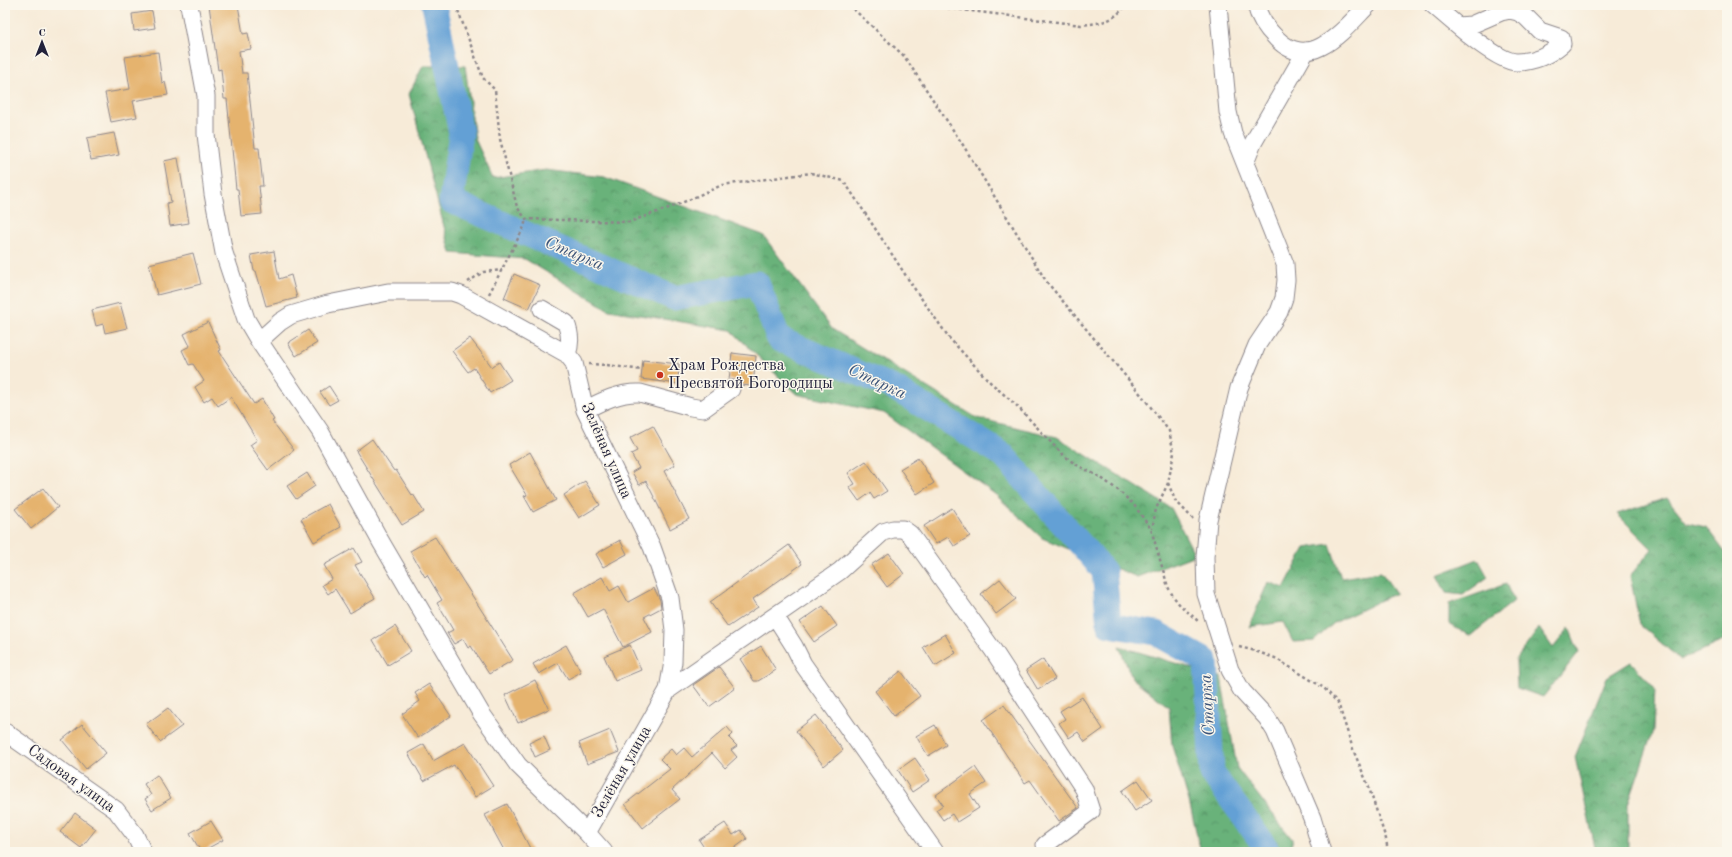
<svg xmlns="http://www.w3.org/2000/svg" width="1732" height="857" viewBox="0 0 1732 857" font-family="'Old Standard TT',serif">
	<style>
		.forest { fill: url(#forest-crowns); stroke: #466a5a }
		.lines { fill: none; stroke-linecap: round; stroke-linejoin: round }
		.river { stroke: #64a0d5; stroke-width: 25 }
		.building { fill: #e5b36e }
		.minor-casing { stroke: #8c868a; stroke-width: 19 }
		.path { stroke: #8c868a; stroke-width: 2.5; stroke-dasharray: 3 3; stroke-linecap: butt }
		.minor { stroke: #fff; stroke-width: 17 }
		.poi-dot { fill: #c8321e; stroke: #fbf7ec; stroke-width: 1.5 }
		.labels { text-anchor: middle; dominant-baseline: central; stroke-width: 3; stroke-linejoin: round; paint-order: stroke }
		.poi-label { font-size: 16px; fill: #22223b; stroke: #fbf7ec; text-anchor: start }
		.street-label { font-size: 16px; fill: #22223b; stroke: #fbf7ec }
		.water-label { font-size: 17px; font-style: italic; fill: #3c5479; stroke: #fbf7ec }
	</style>
	<defs>
		<pattern id="forest-crowns" width="20" height="18" patternUnits="userSpaceOnUse"><rect width="20" height="18" fill="#69b27a"/><path d="M2 6a3 3 0 1 1 6 0M12 15a3 3 0 1 1 6 0" fill="none" stroke="#569065"/></pattern>
	</defs>
	<rect width="100%" height="100%" fill="#fbf7ec"/>
	<filter id="ink" filterUnits="userSpaceOnUse"><feTurbulence type="fractalNoise" baseFrequency=".025" numOctaves="2"/><feDisplacementMap in="SourceGraphic" scale="8" xChannelSelector="R" yChannelSelector="G"/><feConvolveMatrix kernelMatrix="1 2 1 2 8 2 1 2 1" color-interpolation-filters="sRGB"/></filter>
	<filter id="wash" filterUnits="userSpaceOnUse"><feTurbulence type="fractalNoise" baseFrequency=".012" numOctaves="4" result="noise"/><feDisplacementMap in="SourceGraphic" scale="16" xChannelSelector="R" yChannelSelector="G"/><feGaussianBlur stdDeviation="0.9" result="paint"/><feColorMatrix in="noise" values="0 0 0 0 0 0 0 0 0 0 0 0 0 0 0 0 0 1.4 0 .05"/><feComposite in="paint" operator="in"/></filter>
	<g filter="url(#wash)">
		<rect width="100%" height="100%" fill="#f7ebd8"/>
		<path class="forest" d="M423 66H465L475 139 493 178 546 170 604 177 763 235 832 329 977 418 1057 437 1171 508 1195 555 1137 577 1042 538 996 495 884 413 796 394 731 330 609 310 525 259 451 253 409 94Z
			M1667 498 1687 523 1706 527 1727 555V639L1681 660 1640 625 1630 576 1652 549 1617 514Z
			M1330 544 1341 578 1381 572 1396 593 1334 623 1314 641 1293 642 1283 622 1249 627 1268 582 1284 588 1305 548Z
			M1478 559 1488 577 1463 595 1446 593 1437 575Z
			M1506 584 1514 601 1470 636 1449 624V604Z
			M1539 628 1553 648 1569 628 1579 652 1543 697 1517 688 1516 660Z
			M1119 646 1221 677 1237 768 1292 839 1293 852H1201L1189 801 1172 746 1169 707 1132 678Z
			M1631 662 1655 689 1653 731 1628 804V852H1596L1575 757 1607 677Z"/>
		<g class="lines">
			<path class="river" d="M434 5 461 133 451 201 674 298 757 283 779 339 894 388 1002 454 1104 571 1109 625 1156 633 1206 661 1212 773 1267 849 1264 852"/>
		</g>
		<g id="blocks">
			<path class="building" d="M209 5H238L243 34 248 33 251 49 239 51 242 73H247L255 148H259L263 186H259L262 214 241 216 238 189H236L227 99H224L221 69 218 70Z
				M152 11 155 28 134 31 132 14Z
				M158 52 162 83 165 82 168 95 133 101 137 117 111 122 105 93 130 89 125 57Z
				M114 133 119 155 91 160 87 138Z
				M178 158 189 223 170 226 167 203 171 202 164 161Z
				M274 251 279 279 291 275 297 298 266 306 256 271H254L251 255Z
				M193 253 201 284 157 295 149 264Z
				M514 274 540 285 529 309 504 298Z
				M120 303 127 328 105 333 103 324 96 326 92 310Z
				M208 322 221 350 219 351 254 404 262 399 274 420 272 421 294 450 268 470 250 445 257 440 231 397 218 406 212 397 204 402 195 387 204 381 193 364 189 365 182 350 190 346 184 334Z
				M308 330 317 343 296 356 288 343Z
				M470 338 492 367 499 362 511 380 490 393 474 368 468 372 452 351Z
				M732 353 756 356 753 386 740 385 735 380H729Z
				M643 360 679 364 678 384 641 379Z
				M329 386 338 400 329 405 320 392Z
				M653 426 675 465 664 471 689 519 670 529 646 481 639 485 632 472 639 468 631 454 637 451 630 438Z
				M372 439 394 471 396 470 412 495 413 494 424 512 402 525 356 451Z
				M530 452 556 500 533 512 524 496 527 495 509 465Z
				M918 458 934 483 917 494 900 469Z
				M866 461 887 491 874 499 870 493 859 501 849 487 855 484 848 473Z
				M307 473 315 486 296 499 287 486Z
				M585 481 600 505 579 518 564 495Z
				M43 488 58 507 31 529 15 509Z
				M328 504 341 527 314 542 301 519Z
				M952 508 970 536 954 546 948 537 936 544 924 526Z
				M435 537 513 660 489 674 471 646 468 648 463 639 454 644 447 633 453 630 437 603 442 600 427 575 425 577 410 551Z
				M620 540 627 554 603 567 596 554Z
				M789 545 802 564 753 599 758 607 728 627 710 602Z
				M354 548 362 562 355 565 375 598 350 613 335 589 328 594 322 585 332 579 324 565Z
				M889 553 904 574 887 587 871 565Z
				M602 577 610 591 619 586 628 602 654 588 660 600 661 608 644 617 652 632 623 647 603 609 588 617 574 593Z
				M1000 579 1016 599 996 614 981 594Z
				M823 606 837 626 814 642 800 622Z
				M395 626 411 651 388 665 373 640Z
				M945 634 956 653 935 666 923 647Z
				M566 645 581 672 568 679 558 663 539 674 533 664Z
				M630 645 641 670 615 681 604 656Z
				M761 646 776 670 758 681H754L740 659Z
				M1043 659 1055 679 1038 690 1026 670Z
				M719 667 735 688 709 707 693 685Z
				M901 671 920 696 894 716 875 691Z
				M535 680 549 709 518 723 505 695Z
				M429 684 451 716 418 738 402 714 420 701 415 693Z
				M1082 697 1103 729 1085 742 1078 732 1069 738 1059 723 1065 719 1060 711Z
				M1004 705 1078 808 1059 821 1030 780 1025 783 983 720Z
				M168 708 182 726 160 742 146 724Z
				M816 715 843 750 824 766 796 731Z
				M82 724 106 753 86 769 62 740Z
				M935 725 946 745 928 756 916 736Z
				M727 727 733 734 729 738 737 746 731 750 737 757 725 768 712 753 672 790 680 799 643 828 625 804 670 769 660 759 671 749 676 755 684 748 692 757Z
				M610 730 619 752 587 764 579 743Z
				M544 736 550 750 535 757 529 743Z
				M465 743 493 786 475 797 457 768 456 769 454 765 424 781 408 753 424 744 433 761Z
				M915 758 930 780 912 792 898 770Z
				M975 767 986 783 970 794 979 808 957 822 952 814 943 820 936 810 943 805 936 795Z
				M157 775 171 798 152 810 145 799 151 795 144 784Z
				M1138 780 1152 800 1135 811 1122 791Z
				M507 804 532 852H505L485 815Z
				M75 813 96 829 81 848 60 832Z
				M211 821 223 840 201 852 190 833Z
				M725 823 733 835 741 830 747 839 729 852H707L699 840Z"/>
		</g>
	</g>
	<g filter="url(#ink)">
		<use href="#blocks" fill-opacity="0" stroke="#8c868a" stroke-width="1"/>
		<g class="lines">
			<defs>
				<path id="minor" d="M189 5 206 96V134L213 194 224 253 246 319 259 341 320 431 381 542 481 713 518 765 587 833 604 852
					M1218 5 1228 112 1233 133 1285 264 1286 280 1284 298 1279 312 1257 345 1239 388 1208 520 1205 557 1206 594 1230 670 1242 691 1267 718 1275 731 1312 818 1322 852
					M1256 5C1259 19 1267 29 1277 39 1311 73 1345 28 1368 5
					M1433 5C1450 19 1495 61 1516 62 1533 62 1549 55 1562 44L1561 38 1540 31 1526 17 1518 12 1510 10 1501 12 1471 25 1458 26
					M1245 163 1253 143 1306 51
					M542 309 566 323C570 333 571 344 567 354
					M259 341 280 322 291 315 328 304 388 292H452L461 295 567 354 574 363 585 410 652 547 670 598 674 630 673 662 668 690 587 833
					M585 410C602 401 620 392 640 393L691 407 703 409 731 389
					M775 616 794 646 803 664 935 852
					M668 690 840 571 883 532 893 529H903L910 534 993 650 1084 789 1091 811 1045 845
					M5 732 116 810 135 835 143 852"/>
			</defs>
			<use href="#minor" class="minor-casing"/>
			<path class="path" d="M456 5 483 78 495 90 500 139 517 207 526 219 629 222 677 205 722 185 811 173 844 181 914 288 950 339 990 382 1017 406 1061 453 1075 464 1100 477 1119 491 1134 505 1151 529 1168 587 1173 596 1180 605 1199 622
				M849 5 904 56 963 145 1046 281 1143 397 1169 431 1174 453 1168 483 1156 509 1152 529
				M924 5 1081 25C1101 23 1113 22 1126 5
				M850 6 863 5
				M468 282 483 272 502 270
				M489 294 524 227 526 219
				M589 364 607 365 642 370
				M1168 483 1175 500 1193 519
				M1239 647 1252 650 1275 658 1324 688 1338 703 1354 752 1368 785 1386 839 1388 852"/>
			<use href="#minor" class="minor"/>
		</g>
	</g>
	<circle class="poi-dot" cx="660" cy="375" r="4"/>
	<g class="labels">
		<g class="poi-label">
			<text x="668" y="366">Храм Рождества<tspan x="668" dy="18">Пресвятой Богородицы</tspan></text>
		</g>
		<g class="street-label">
			<text transform="translate(606 451) rotate(66)">Зелёная улица</text>
			<text transform="translate(622 772) rotate(-60)">Зелёная улица</text>
			<text transform="translate(71 779) rotate(36)">Садовая улица</text>
		</g>
		<g class="water-label">
			<text transform="translate(574 254) rotate(23)">Старка</text>
			<text transform="translate(877 382) rotate(25)">Старка</text>
			<text transform="translate(1208 705) rotate(-93)">Старка</text>
		</g>
	</g>
	<rect width="1732" height="857" fill="none" stroke="#fbf7ec" stroke-width="20"/>
	<g transform="translate(42 42)" stroke="#fbf7ec" stroke-width="3" paint-order="stroke">
	<path d="M0-3L7 15L0 10L-7 15Z" fill="#22223b"/>
	<text y="-6" font-size="11" font-weight="bold" text-anchor="middle" fill="#22223b">С</text>
	</g>
</svg>
